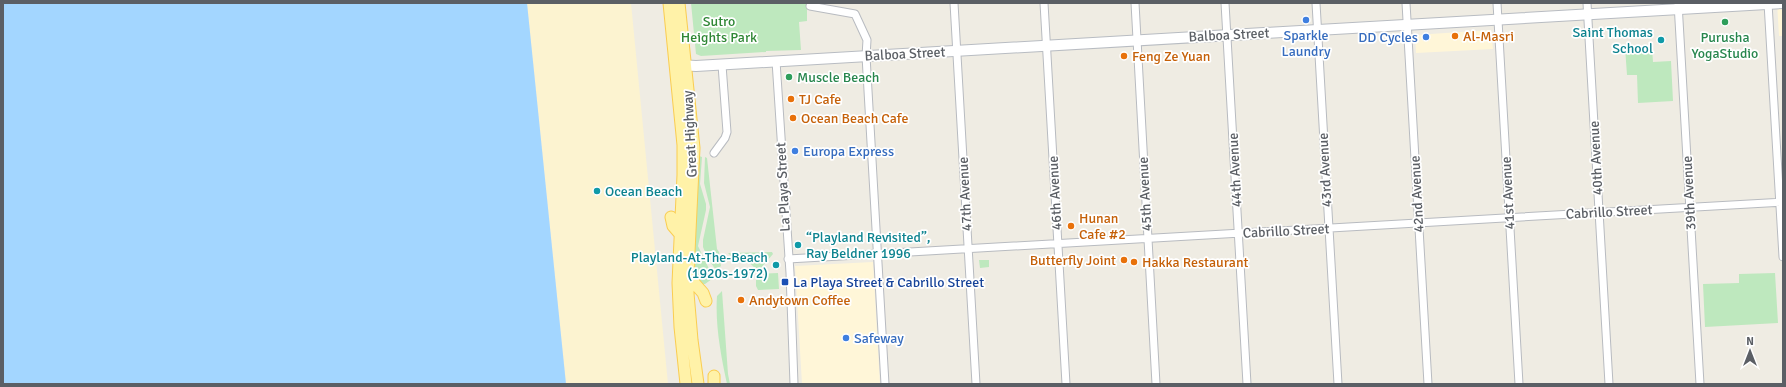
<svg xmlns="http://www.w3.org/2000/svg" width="1786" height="387" viewBox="0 0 1786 387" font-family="Signika,sans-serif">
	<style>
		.commercial { fill: #fff6d8 }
		.green { fill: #bee8be }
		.sand { fill: #fcf3d0 }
		.water { fill: #a3d6ff }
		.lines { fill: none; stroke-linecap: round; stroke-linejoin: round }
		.street-casing { stroke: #b8bbc0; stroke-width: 9 }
		.secondary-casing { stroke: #b8bcc2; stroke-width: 12 }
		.primary-casing { stroke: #facd51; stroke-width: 13 }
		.street { stroke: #fff; stroke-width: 7 }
		.secondary { stroke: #fff; stroke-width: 10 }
		.primary { stroke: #fff2a8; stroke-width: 11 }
		.shop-dot { fill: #3f7fe0; stroke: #fff; stroke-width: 1.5 }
		.leisure-dot { fill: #2e9e5b; stroke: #fff; stroke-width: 1.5 }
		.food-dot { fill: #e8710a; stroke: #fff; stroke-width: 1.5 }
		.culture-dot { fill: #0f9aa8; stroke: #fff; stroke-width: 1.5 }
		.transit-dot { fill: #1a4fb4; stroke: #fff; stroke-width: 1.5 }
		.labels { text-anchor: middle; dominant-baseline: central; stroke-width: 3.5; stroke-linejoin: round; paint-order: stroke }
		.park-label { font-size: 14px; fill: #2f8735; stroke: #fff }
		.culture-label { font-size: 14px; fill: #0d838f; stroke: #fff; text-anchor: end }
		.street-label { font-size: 14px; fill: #5b5f65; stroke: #fff }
		.shop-label { font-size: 14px; fill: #366cbe; stroke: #fff; text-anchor: start }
		.food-label { font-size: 14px; fill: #c56008; stroke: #fff; text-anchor: start }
		.leisure-label { font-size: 14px; fill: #27864d; stroke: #fff }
		.transit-label { font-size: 14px; fill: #164399; stroke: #fff; text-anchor: start }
	</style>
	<rect width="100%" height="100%" fill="#efece3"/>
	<path class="commercial" d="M1777 3H1783V36H1779Z
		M1491 30 1493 49 1416 53 1415 35Z
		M873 262 880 384H802L795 266Z"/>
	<path class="green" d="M691 3H807V21L799 22 801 50 766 51V52L701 56 696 54Z
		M1641 46V49L1652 48 1653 62 1671 61 1673 101 1638 103 1637 75H1627L1625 47Z
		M699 156 702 157 700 184 706 204V210L698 246 712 275V279L705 284H700L693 274Z
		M705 157 707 158 717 249 719 252 721 266 716 270 708 259 703 247V240L710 207 704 183Z
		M772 252 773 254 761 268H755L742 256 732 257 728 253Z
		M979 260H989V267L980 268Z
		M778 273 779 289 758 290 756 286V278L759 274Z
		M1775 273 1778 323 1705 327 1703 284 1739 283V274Z
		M722 291 728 374 730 384H727C721 356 715 325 717 296Z"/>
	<path class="sand" d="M527 3H631L668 384H566Z"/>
	<path class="water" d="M3 3H527L566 384H3Z"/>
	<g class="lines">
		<defs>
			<path id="street" d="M954 3 976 384
				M1044 3 1066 384
				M1135 3 1156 384
				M1225 3 1247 384
				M1316 3 1338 384
				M1406 3 1428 384
				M1497 3 1519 384
				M1587 3 1609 384
				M1678 3 1700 384
				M1768 3 1783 257
				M810 6 855 14 867 40 866 56 885 384
				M776 61 790 273 794 384
				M714 153 725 138 727 132 722 65
				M788 259 1783 202"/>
			<path id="secondary" d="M679 65 696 66 1783 3"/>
			<path id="primary" d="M669 3 683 145V175L678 283 680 327 686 384
				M679 3 694 148 689 252 688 293 692 340 698 384
				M671 217 673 226 679 233
				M688 276 703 293 706 301
				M714 384V376"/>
		</defs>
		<use href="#street" class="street-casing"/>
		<use href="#secondary" class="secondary-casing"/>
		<use href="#primary" class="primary-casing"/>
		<use href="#street" class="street"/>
		<use href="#secondary" class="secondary"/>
		<use href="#primary" class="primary"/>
	</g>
	<g class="shop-dot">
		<circle cx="1306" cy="20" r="4"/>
		<circle cx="1426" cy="37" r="4"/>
		<circle cx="795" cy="151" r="4"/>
		<circle cx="846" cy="338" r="4"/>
	</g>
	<g class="leisure-dot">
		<circle cx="1725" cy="22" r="4"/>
		<circle cx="789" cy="77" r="4"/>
	</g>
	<g class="food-dot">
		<circle cx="1455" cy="36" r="4"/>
		<circle cx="1124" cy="56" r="4"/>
		<circle cx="791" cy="99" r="4"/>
		<circle cx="793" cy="118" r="4"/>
		<circle cx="1071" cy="226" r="4"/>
		<circle cx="1124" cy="260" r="4"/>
		<circle cx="1134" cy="262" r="4"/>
		<circle cx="741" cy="300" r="4"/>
	</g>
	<g class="culture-dot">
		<circle cx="1661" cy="40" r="4"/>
		<circle cx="597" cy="191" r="4"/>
		<circle cx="798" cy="245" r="4"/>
		<circle cx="776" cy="265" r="4"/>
	</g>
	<rect class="transit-dot" x="781" y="278" width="8" height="8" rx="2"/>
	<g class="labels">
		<g class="park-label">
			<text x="719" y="21">Sutro<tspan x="719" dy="16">Heights Park</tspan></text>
		</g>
		<g class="culture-label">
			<text x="1653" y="32">Saint Thomas<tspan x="1653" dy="16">School</tspan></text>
			<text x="605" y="191" text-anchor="start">Ocean Beach</text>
			<text x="806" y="237" text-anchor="start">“Playland Revisited”,<tspan x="806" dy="16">Ray Beldner 1996</tspan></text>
			<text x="768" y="257">Playland-At-The-Beach<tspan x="768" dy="16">(1920s-1972)</tspan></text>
		</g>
		<g class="street-label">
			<text transform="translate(1229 35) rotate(-3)">Balboa Street</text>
			<text transform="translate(905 54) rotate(-3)">Balboa Street</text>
			<text transform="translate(690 134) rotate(-93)">Great Highway</text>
			<text transform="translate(1596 158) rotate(-93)">40th Avenue</text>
			<text transform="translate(1235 170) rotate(-93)">44th Avenue</text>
			<text transform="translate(1325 170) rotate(-93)">43rd Avenue</text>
			<text transform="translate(783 187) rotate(-93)">La Playa Street</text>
			<text transform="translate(1055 193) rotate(-93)">46th Avenue</text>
			<text transform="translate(1508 193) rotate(-93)">41st Avenue</text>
			<text transform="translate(1689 193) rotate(-93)">39th Avenue</text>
			<text transform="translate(965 194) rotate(-93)">47th Avenue</text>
			<text transform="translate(1145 194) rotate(-93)">45th Avenue</text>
			<text transform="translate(1417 194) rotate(-93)">42nd Avenue</text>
			<text transform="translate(1609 212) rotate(-3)">Cabrillo Street</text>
			<text transform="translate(1286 231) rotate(-3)">Cabrillo Street</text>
		</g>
		<g class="shop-label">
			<text x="1306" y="35" text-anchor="middle">Sparkle<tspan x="1306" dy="16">Laundry</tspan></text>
			<text x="1418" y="37" text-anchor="end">DD Cycles</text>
			<text x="803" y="151">Europa Express</text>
			<text x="854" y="338">Safeway</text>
		</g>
		<g class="food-label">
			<text x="1463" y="36">Al-Masri</text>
			<text x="1132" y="56">Feng Ze Yuan</text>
			<text x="799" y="99">TJ Cafe</text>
			<text x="801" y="118">Ocean Beach Cafe</text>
			<text x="1079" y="218">Hunan<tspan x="1079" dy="16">Cafe #2</tspan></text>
			<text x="1116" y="260" text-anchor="end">Butterfly Joint</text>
			<text x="1142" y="262">Hakka Restaurant</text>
			<text x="749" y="300">Andytown Coffee</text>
		</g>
		<g class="leisure-label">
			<text x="1725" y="37">Purusha<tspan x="1725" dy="16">YogaStudio</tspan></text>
			<text x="797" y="77" text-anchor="start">Muscle Beach</text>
		</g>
		<g class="transit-label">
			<text x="793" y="282">La Playa Street &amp; Cabrillo Street</text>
		</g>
	</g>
	<rect width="1786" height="387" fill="none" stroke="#5b5f65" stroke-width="8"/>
	<g transform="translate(1750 351)" stroke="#ffffff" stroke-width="3" paint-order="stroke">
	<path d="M0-3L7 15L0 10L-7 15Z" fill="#5b5f65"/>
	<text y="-6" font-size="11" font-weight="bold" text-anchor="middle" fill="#5b5f65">N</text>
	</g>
</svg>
